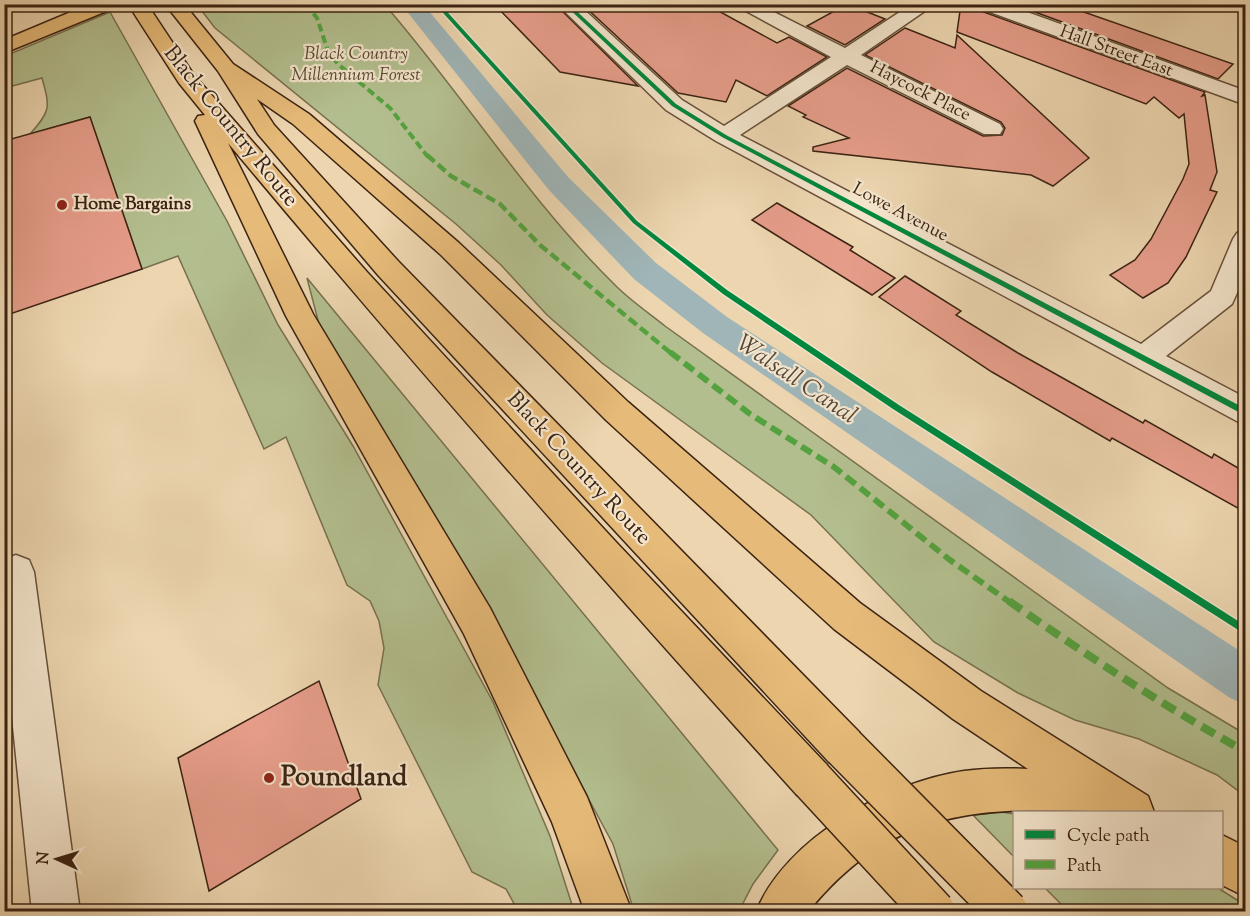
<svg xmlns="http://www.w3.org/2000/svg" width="1250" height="916" viewBox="0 0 1250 916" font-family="'Sorts Mill Goudy',serif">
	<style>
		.green { fill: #b3be8e; stroke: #777050; stroke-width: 1.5 }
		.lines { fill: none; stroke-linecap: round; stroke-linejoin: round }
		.canal { fill: #9fb5b7; fill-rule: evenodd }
		.building { fill: #e69d8a; stroke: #3b2312; stroke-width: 1.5 }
		.minor-casing { stroke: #675039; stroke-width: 3 }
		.major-casing { stroke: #3b2312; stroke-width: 3 }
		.highway-casing { stroke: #3b2312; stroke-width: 3 }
		.minor { fill: #f3e4cb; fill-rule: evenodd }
		.major { fill: #e6ba78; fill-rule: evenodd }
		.highway { fill: #e6ba78; fill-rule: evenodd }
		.highway-bridge-casing { stroke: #3b2312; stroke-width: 45; stroke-linecap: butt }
		.highway-bridge { stroke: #e6ba78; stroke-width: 42 }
		.quiet-far3 { stroke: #54a23f; stroke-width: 4; stroke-dasharray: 8 4; stroke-linecap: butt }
		.quiet-far2 { stroke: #54a23f; stroke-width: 4.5; stroke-dasharray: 10 4.5; stroke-linecap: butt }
		.quiet-far1 { stroke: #54a23f; stroke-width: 6; stroke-dasharray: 12 6; stroke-linecap: butt }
		.quiet { stroke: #54a23f; stroke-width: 8; stroke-dasharray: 15 8; stroke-linecap: butt }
		.cycleway-casing { stroke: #f3e4cb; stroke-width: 3 }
		.cycleway { fill: #00873e; fill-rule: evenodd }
		.poi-dot { fill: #8f2418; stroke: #f3e4cb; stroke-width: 2 }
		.labels { text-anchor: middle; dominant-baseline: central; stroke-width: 4.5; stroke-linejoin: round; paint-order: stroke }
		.far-street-label { font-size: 18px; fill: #3b2312; stroke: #f3e4cb }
		.far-park-label { font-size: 18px; font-style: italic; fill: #594a31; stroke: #f3e4cb }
		.far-poi-label { font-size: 18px; font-weight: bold; fill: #3b2312; stroke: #f3e4cb; text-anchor: start }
		.street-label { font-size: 22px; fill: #3b2312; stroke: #f3e4cb }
		.water-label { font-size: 24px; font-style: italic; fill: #54483b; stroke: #f3e4cb }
		.near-poi-label { font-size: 27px; font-weight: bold; fill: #3b2312; stroke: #f3e4cb; text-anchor: start }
	</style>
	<rect width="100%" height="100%" fill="#ecd5af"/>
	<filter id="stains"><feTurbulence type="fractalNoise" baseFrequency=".00333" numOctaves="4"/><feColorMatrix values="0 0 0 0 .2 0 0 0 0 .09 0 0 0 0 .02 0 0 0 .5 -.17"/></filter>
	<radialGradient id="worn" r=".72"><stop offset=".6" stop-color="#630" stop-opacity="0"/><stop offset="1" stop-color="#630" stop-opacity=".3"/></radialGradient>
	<path class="green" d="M198 6 385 5C464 96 529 201 616 286 631 301 649 313 665 326L1168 688 1245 734V796L1217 775 1139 739 1075 720 1018 693 934 642 811 515 602 363 547 315 501 265 456 224 215 28Z
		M110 12 227 221 278 325 353 446 493 702 550 836 574 911H518L506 889 472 872 378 685 384 648 379 621 370 601 347 585 286 437 264 449 178 256 142 269 90 117 30 134C51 111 50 107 42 78L5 88V56Z
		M307 278 778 850 753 884 739 911H634L613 844 441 527 320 328Z
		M1001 812 1014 814V857L973 815Z
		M1045 888H1218L1245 905V911H1068Z"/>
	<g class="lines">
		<path class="canal" d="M401 4H423L568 177 656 263 727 317 1246 655V705L1230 698 703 333 634 279 548 189Z"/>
	</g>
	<path class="building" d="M494 4H555L638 86 560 72Z
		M582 4H706L777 43 789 37 827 57 767 96 736 80 726 102 678 93Z
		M847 4 885 19 845 45 807 26Z
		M961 4H975L978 10 1205 92 1202 96 1205 95 1217 172 1210 190 1217 192 1186 257 1168 283 1143 298 1110 275 1135 260 1151 239 1183 179 1189 164 1184 114 1179 118 1154 97 1146 104 957 32Z
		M1013 4H1061L1233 64 1218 79Z
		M905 28 955 48 957 35 1089 158 1053 186 1031 175 813 151V147L849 138 803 117 806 115 788 106 847 68 983 136 1002 135 1005 128 1001 122 865 55Z
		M90 117 142 269 4 316V141Z
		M777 203 853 247 850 250 895 278 872 295 752 220Z
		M905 276 961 311 956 315 1018 353 1143 423 1145 420 1212 458 1214 454 1245 472V512L1112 438 1110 441 992 372 879 297Z
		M319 681 361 799 209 891 178 758Z"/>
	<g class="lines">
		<defs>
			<path id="minor" d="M557 4H578L682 100 724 126 831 57 733 4H758L845 48 912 4H935L861 55 1000 124 1003 129 1000 134H984L847 65 740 135 1141 344 1211 291 1233 239 1237 233 1246 230V273L1232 304 1166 356 1246 398V426L716 141 666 110Z
				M977 4H1005L1246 91V105L979 8Z
				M16 555 29 560 34 572 80 912H32L4 639V559Z"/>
			<path id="major" d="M90 4H116L114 8 4 53V40Z"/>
			<path id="highway" d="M128 4H147L194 75 367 272 615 541 827 765 834 780 827 795 812 802 797 795C604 581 413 365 228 143L313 314 490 608 587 797 632 912H585L552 822 464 634 286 316 195 121 198 116 205 115 179 83Z
				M165 4H184L233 64 309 114 459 243 628 402 860 603 981 691 1148 796 1154 812C1013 812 908 788 808 912H756C786 838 888 782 964 771 985 768 1007 768 1028 769L953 719 834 629 606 420 441 255 293 124 257 99 274 125 398 261 859 732 865 747 859 762 844 768 829 762 378 275 258 134 218 71Z
				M1222 835 1246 847V897L1222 885Z"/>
		</defs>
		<use href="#minor" class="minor-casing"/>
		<use href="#major" class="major-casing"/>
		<use href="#highway" class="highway-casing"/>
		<use href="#minor" class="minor"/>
		<use href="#major" class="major"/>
		<use href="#highway" class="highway"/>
		<defs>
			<path id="highway-bridge" d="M844 747 1007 912
				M812 780 934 912"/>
		</defs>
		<use href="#highway-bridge" class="highway-bridge-casing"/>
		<use href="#highway-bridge" class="highway-bridge"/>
		<path class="quiet-far3" d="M306 4 317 18 328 51 338 64 390 108 428 157"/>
		<path class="quiet-far2" d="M427 155 451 176 500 204 540 245 672 354"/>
		<path class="quiet-far1" d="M670 352 750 414 834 467 950 560 1011 603"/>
		<path class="quiet" d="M1009 601C1086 655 1164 706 1246 752"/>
		<defs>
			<path id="cycleway" d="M435 4H440L637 221 727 290 899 405 1246 626V635L893 409 723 294 633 223Z
				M564 4H569L676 104 726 135 1246 409V416L722 137 672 106Z"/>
		</defs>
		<use href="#cycleway" class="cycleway-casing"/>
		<use href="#cycleway" class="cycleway"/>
	</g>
	<g class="poi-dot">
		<circle cx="62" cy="205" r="6"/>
		<circle cx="269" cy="778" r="6"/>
	</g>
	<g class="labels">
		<g class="far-street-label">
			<text transform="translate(1116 52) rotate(20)">Hall Street East</text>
			<text transform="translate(920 92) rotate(27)">Haycock Place</text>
			<text transform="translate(900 213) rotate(28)">Lowe Avenue</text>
		</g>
		<g class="far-park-label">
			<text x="356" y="55">Black Country<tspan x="356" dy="21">Millennium Forest</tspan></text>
		</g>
		<g class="far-poi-label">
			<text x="74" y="205">Home Bargains</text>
		</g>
		<g class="street-label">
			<text transform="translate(230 127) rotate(51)">Black Country Route</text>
			<text transform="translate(578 469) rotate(47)">Black Country Route</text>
		</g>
		<g class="water-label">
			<text transform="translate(796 380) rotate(34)">Walsall Canal</text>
		</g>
		<g class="near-poi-label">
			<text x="281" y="778">Poundland</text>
		</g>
	</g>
	<rect width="1250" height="916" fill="none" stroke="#ecd5af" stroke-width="24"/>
	<rect x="6" y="6" width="1238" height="904" fill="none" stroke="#3b2312" stroke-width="3"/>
	<rect x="12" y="12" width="1226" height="892" fill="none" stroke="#3b2312" stroke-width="1.5"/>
	<rect x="1013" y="811" width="210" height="78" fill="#f3e4cb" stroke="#a99781" stroke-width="1.5"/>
	<rect x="1025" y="830" width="30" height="9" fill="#00873e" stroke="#a99781" stroke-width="1.5"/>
	<text x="1067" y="841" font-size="18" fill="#3b2312">Cycle path</text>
	<rect x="1025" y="860" width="30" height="9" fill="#54a23f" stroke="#a99781" stroke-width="1.5"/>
	<text x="1067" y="871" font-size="18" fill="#3b2312">Path</text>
	<g transform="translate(57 859) rotate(274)" stroke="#f3e4cb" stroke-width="4.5" paint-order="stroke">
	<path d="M0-4.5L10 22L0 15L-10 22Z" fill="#3b2312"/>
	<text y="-9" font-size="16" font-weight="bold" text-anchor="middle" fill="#3b2312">N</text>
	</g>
	<rect width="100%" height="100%" filter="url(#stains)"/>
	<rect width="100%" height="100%" fill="url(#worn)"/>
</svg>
